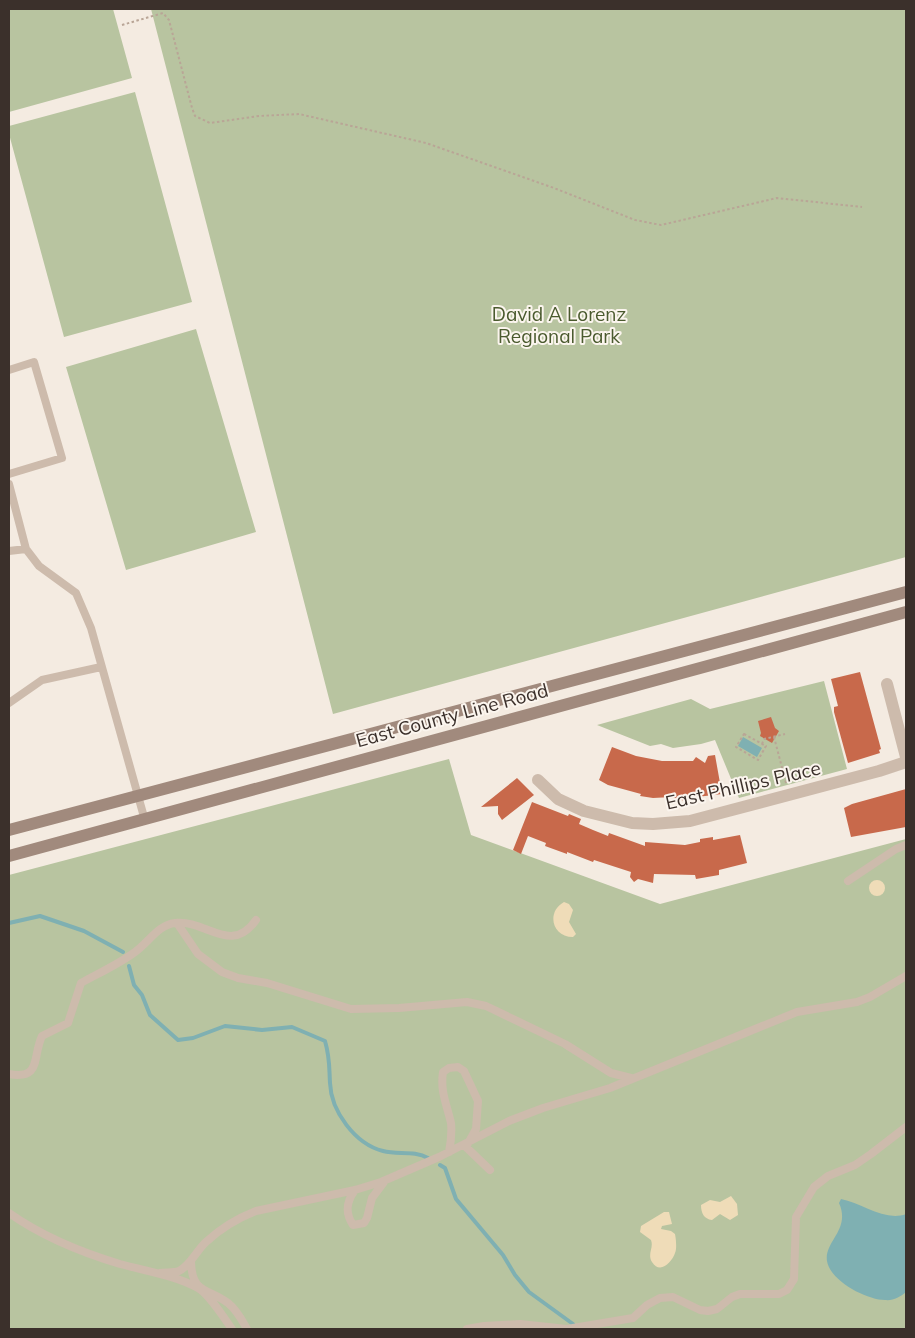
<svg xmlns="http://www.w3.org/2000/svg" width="915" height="1338" viewBox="0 0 915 1338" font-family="Mulish,sans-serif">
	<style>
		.green { fill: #b8c4a0 }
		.sand { fill: #efdcb8 }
		.water { fill: #7fb0b2 }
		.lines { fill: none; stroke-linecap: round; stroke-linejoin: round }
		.stream { stroke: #7fb0b2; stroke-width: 4 }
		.building { fill: #c8694b }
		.path { stroke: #b9a596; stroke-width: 2; stroke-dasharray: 2.5 2.5; stroke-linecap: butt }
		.lane { stroke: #cdbbac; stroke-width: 8 }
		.street { stroke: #cdbbac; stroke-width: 12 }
		.secondary { stroke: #a18a7d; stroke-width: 12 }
		.labels { text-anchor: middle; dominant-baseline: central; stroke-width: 4; stroke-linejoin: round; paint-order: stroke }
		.park-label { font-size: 19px; fill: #4a5a2e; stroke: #fbf5ee }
		.street-label { font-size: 19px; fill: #3b302b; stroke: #fbf5ee }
	</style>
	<rect width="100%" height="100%" fill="#f4ebe1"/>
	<path class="green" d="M9 9H113L132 78 9 112Z
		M151 9H906V557L333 714Z
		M135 92 192 302 64 337 9 134V126Z
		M196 329 256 532 126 570 66 367Z
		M824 681 847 769 739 798 715 740 701 744 673 748 661 744 650 746 597 725 691 699 710 709Z
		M449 759 471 835 660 904 906 839V1329H9V875Z"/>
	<path class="sand" d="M869 888a8 8 0 1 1 16 0a8 8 0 1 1-16 0Z
		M564 902 569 904 573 910 569 922 576 934 573 937C552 937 546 912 564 902Z
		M731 1196 737 1204 738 1215 730 1220 720 1214 712 1220C704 1219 701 1213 701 1205L710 1200 720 1202Z
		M664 1212H669L672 1224 662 1226 661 1229 671 1231 675 1234C676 1239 677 1249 675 1253 672 1262 660 1275 652 1262 647 1254 654 1248 651 1240L640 1232 641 1226Z"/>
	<path class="water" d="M743 737 762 748 757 757 738 746Z
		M841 1199C862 1203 885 1222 906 1214V1292C900 1297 893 1301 885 1300 867 1300 830 1281 827 1261 824 1241 851 1230 839 1203Z"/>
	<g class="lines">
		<path class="stream" d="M9 923 40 916 84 931 123 952
			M129 966 134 985 142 995 150 1015 178 1040 193 1038 225 1026 262 1030 292 1027 325 1041C330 1058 329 1066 330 1083 331 1111 355 1144 383 1151 398 1155 414 1150 428 1158
			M440 1165 445 1168 456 1199 503 1255 515 1275 529 1292 573 1324"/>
	</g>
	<path class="building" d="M860 672 881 749 879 750 880 753 848 763 834 712V707L838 706 831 679Z
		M771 717 775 728 779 731 772 743 760 736 761 733 758 721Z
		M612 747 636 756 662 761H693L696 757 705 763 708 756 715 755 722 794 688 798V802L672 797 653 798 640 796 641 794 608 785 599 780Z
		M517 778 534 795 502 820 498 814V806L481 807Z
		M906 789V827L851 837 844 808 852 804Z
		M532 802 568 816 569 814 581 819 579 824 593 830 608 836 609 833 645 846V842L685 845 700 842V839L713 837V840L740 835 747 863 719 870V875L696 879 695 875 654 874 653 883 638 879 634 882 630 877 631 872 594 860 593 862 567 852V854L545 846 546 843 528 836 521 854 513 850Z"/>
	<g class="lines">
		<path class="path" d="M122 25 163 13 169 20 192 108 195 116 210 123 259 116 299 114 426 143 554 188 635 220 661 225 777 198 862 207
			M744 734 766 746 758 760 736 747Z
			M774 737 786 783
			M762 744 764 739 785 734"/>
		<path class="lane" d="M9 370 34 362 62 458 9 474
			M9 484 26 549 39 566 76 593 91 628 144 817
			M9 551 26 549
			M9 703 42 680 101 667
			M848 881 896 849 906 845
			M177 923 198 954 222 972 238 978 267 983 351 1009 399 1008 467 1002 486 1006 565 1044 611 1073 631 1078
			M9 1074C42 1080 32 1057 42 1036L68 1023 81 983C99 973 119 964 135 952 149 942 158 925 175 923 206 919 231 956 256 920
			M449 1152C451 1142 452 1133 451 1123 447 1105 440 1092 443 1072L449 1068 458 1067 464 1071 478 1101 476 1129 466 1147 490 1170
			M355 1190C346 1202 345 1213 353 1225L364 1223 367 1218 372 1198 384 1182
			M9 1213C43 1237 80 1252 120 1264 146 1271 174 1275 198 1288 209 1294 224 1318 232 1329
			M191 1262C192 1294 208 1288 228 1303 237 1310 242 1320 247 1329
			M160 1273C165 1272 174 1273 179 1271 191 1265 196 1251 206 1242 220 1229 238 1218 256 1211L355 1190 381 1182 439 1157 509 1121 543 1108 610 1088 797 1012 857 1002 870 997 906 976
			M467 1329 484 1326 520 1324 567 1329 633 1318 647 1305 660 1298 673 1297 700 1310 708 1311 717 1309 732 1297 740 1294H779L787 1290 794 1279 796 1217 814 1187 828 1176 855 1165 871 1154 906 1127"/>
		<path class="street" d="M887 684 906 757
			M538 780 558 799 584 811 632 823 653 824 690 821 879 771 906 762"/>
		<path class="secondary" d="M9 830 906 592
			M9 856 906 612"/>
	</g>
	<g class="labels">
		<g class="park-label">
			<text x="559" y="314">David A Lorenz<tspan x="559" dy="22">Regional Park</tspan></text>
		</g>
		<g class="street-label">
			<text transform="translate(452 715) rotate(-15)">East County Line Road</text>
			<text transform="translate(743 785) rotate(-13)">East Phillips Place</text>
		</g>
	</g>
	<rect width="915" height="1338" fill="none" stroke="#3b302b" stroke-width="20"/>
</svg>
